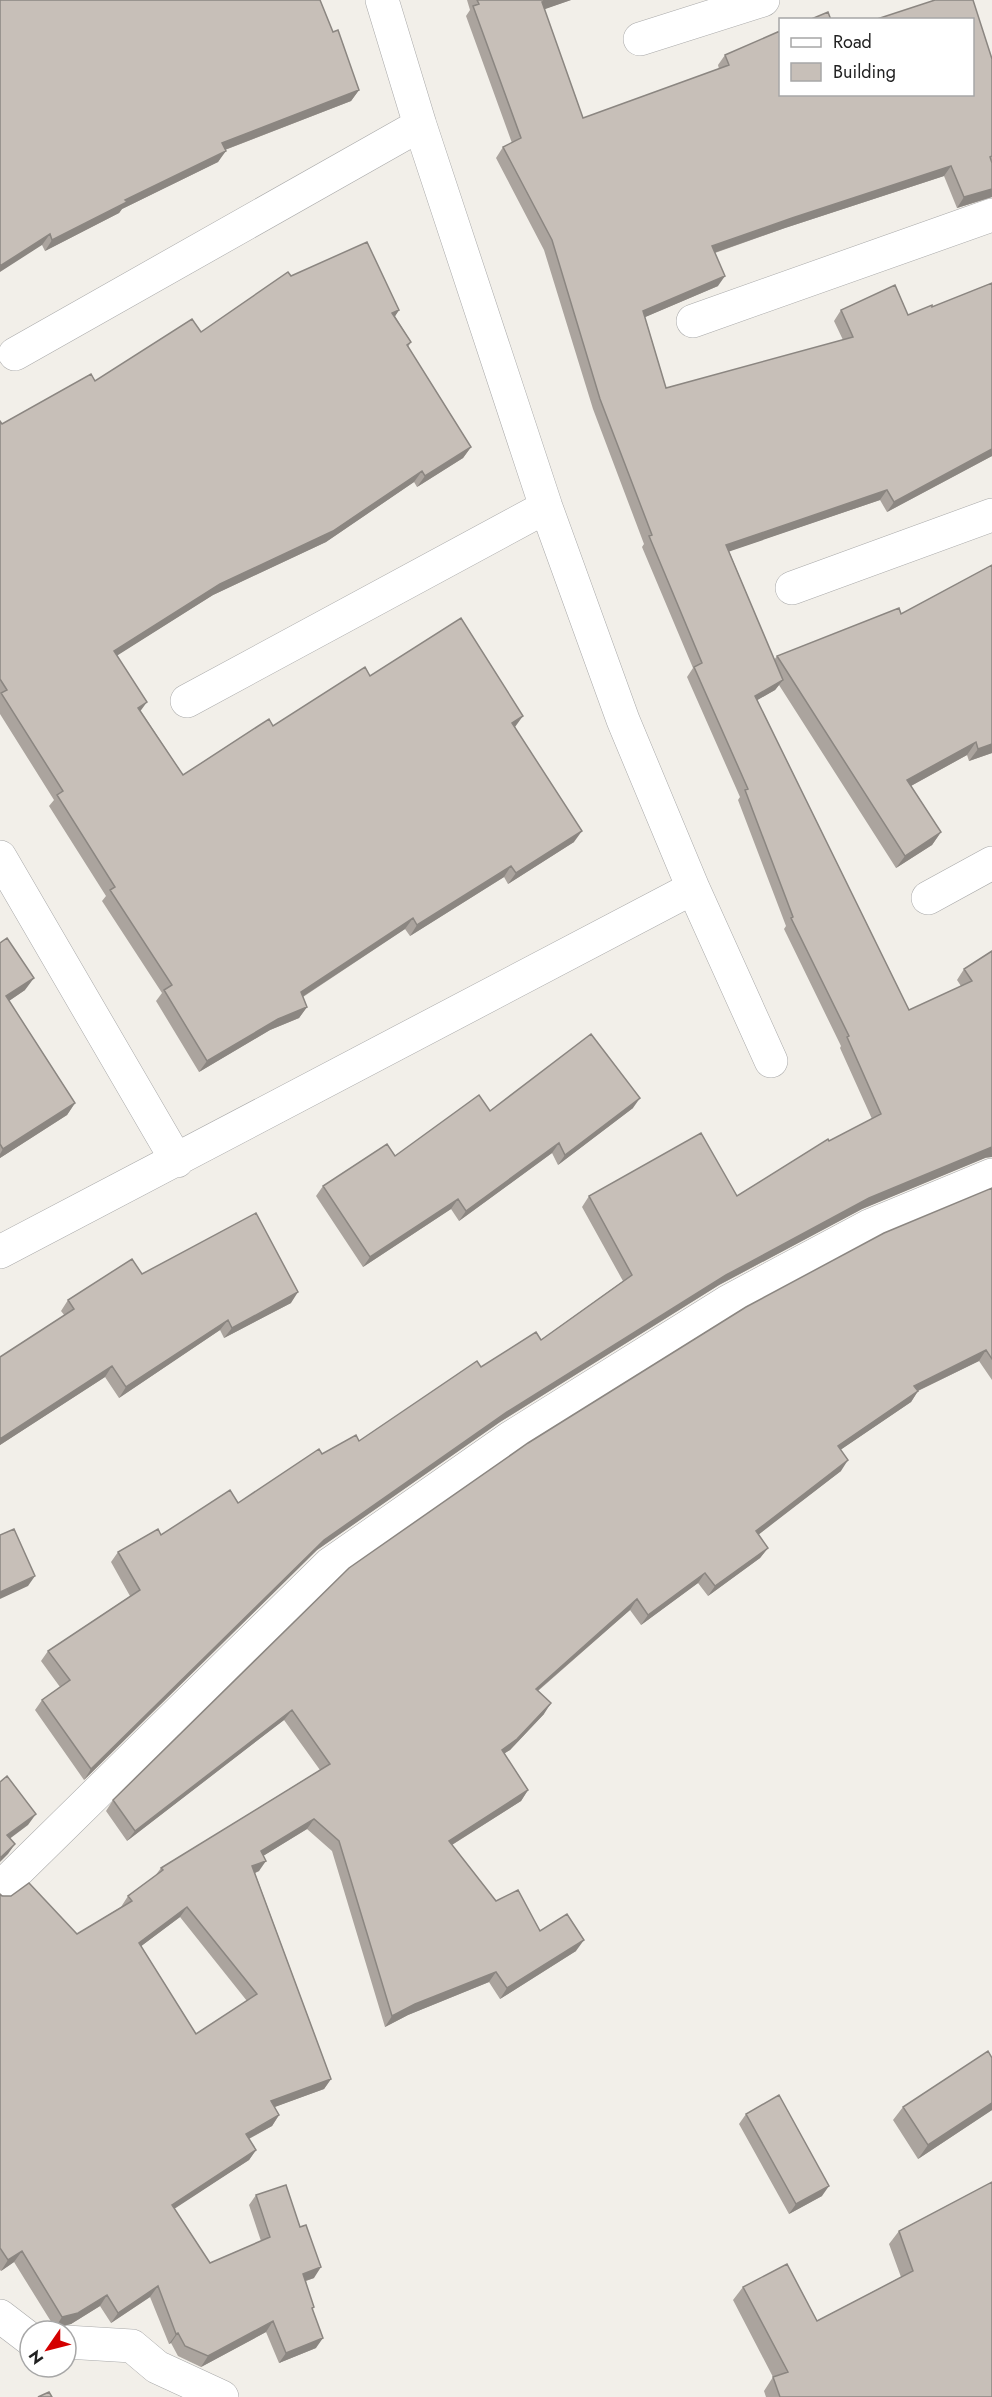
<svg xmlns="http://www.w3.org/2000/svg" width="992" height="2397" viewBox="0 0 992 2397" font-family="Jost,sans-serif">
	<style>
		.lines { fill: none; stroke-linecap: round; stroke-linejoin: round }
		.minor-casing { stroke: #a9a9a9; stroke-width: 34 }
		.minor { stroke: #fff; stroke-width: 33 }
		.wall { fill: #aba49e; fill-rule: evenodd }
		.shaded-wall { fill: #8b8681 }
		.building { fill: #c7bfb8; stroke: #8b8681; stroke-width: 1.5; fill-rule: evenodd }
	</style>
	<rect width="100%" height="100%" fill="#f2efe9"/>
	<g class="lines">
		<defs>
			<path id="minor" d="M382 0 420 125 546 507 623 720 693 888 771 1061
				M640 39 763 0
				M693 321 992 215
				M15 354 420 125
				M792 588 992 515
				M187 701 546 507
				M0 857 177 1161
				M928 898 992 863
				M0 1252 693 888
				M0 1888 330 1564 510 1438 729 1301 869 1226 992 1175
				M0 2316 30 2339
				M66 2342 132 2346 157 2367 222 2397"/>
		</defs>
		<use href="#minor" class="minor-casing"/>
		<use href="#minor" class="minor"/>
	</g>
	<path class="wall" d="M0 0 333 32 359 90 351 101 225 150 218 162 122 209 119 213 45 251 42 245Z
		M467 0H571L544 9 583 118 719 69 718 65 725 55 988 48 992 59V197L957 208 944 176 785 228 715 253 718 286 645 317 666 388 843 340 834 321 841 310 908 315 932 307 992 283V456L887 512 880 500 729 551 774 660 777 656 901 614 992 565V753L969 761 967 755 911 786 941 832 932 845 896 868 779 685 775 690 757 700 909 1010 961 986 957 980 964 969 992 951 985 1158 862 1209 719 1285 500 1422 317 1550 84 1780 35 1710 42 1700 60 1687 41 1661 48 1651 130 1596 111 1562 118 1552 238 1503 322 1454 359 1441 481 1367 541 1340 623 1281 582 1207 589 1196H737L829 1141 872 1119 840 1048 841 1046 784 929 786 926 738 800 740 797 687 677 693 668 642 547 644 544 593 409 544 250 496 158 503 147 512 143 466 16 470 10Z
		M291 276 399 310 395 316 411 342 408 347 471 447 463 458 417 487 414 482 326 542 213 595 117 655 141 711 183 775 273 726 370 676 515 727 574 842 508 884 504 877 410 936 405 929 303 997 307 1007 299 1018 270 1030 199 1072 156 1001 162 993 102 901 106 896 49 806 54 800 0 714V421L2 424 201 332Z
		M0 943 25 990 9 1001 75 1103 67 1115 0 1158Z
		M633 1108 558 1165 552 1153 459 1221 451 1209 363 1267 316 1196 323 1186 395 1156 490 1111Z
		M992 1188V1380L979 1361 918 1391 911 1402 840 1450 841 1471 758 1534 768 1548 760 1558 708 1596 698 1583 641 1625 630 1610 538 1691 544 1714 510 1750 504 1753 528 1790 521 1801 452 1845 496 1901 540 1931 576 1951 500 1999 489 1982 408 2015 385 2027 332 1851 307 1829 263 1856 259 1871 255 1873 331 2079 324 2089 274 2107 279 2115 272 2126 249 2139 256 2150 249 2160 174 2208 210 2263 261 2241 249 2205 256 2195 314 2278 306 2281 313 2310 316 2348 279 2363 266 2332 201 2367 178 2356 171 2343 169 2344 150 2297 111 2323 100 2306 71 2324 55 2328 14 2262 1 2271 0 2270V1894L77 1934 121 1907 128 1896 155 1876 161 1868 320 1770 284 1720 127 1841 106 1811 113 1800ZM180 1917 247 2001 196 2034 141 1946Z
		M142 1274 291 1303 224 1338 220 1330 119 1398 105 1377 0 1445V1357L65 1316 61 1311 68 1300Z
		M992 2058V2110L918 2159 893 2120 903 2107Z
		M746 2114 822 2196 789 2214 739 2124Z
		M899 2231 992 2397H766L764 2391 773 2377 733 2300 743 2287 817 2321 901 2277 889 2244Z"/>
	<path class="shaded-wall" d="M548 0H571L534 13 542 2Z
		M359 90 351 101 214 154 222 143Z
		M226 151 218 162 122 209 119 213 45 251 52 240 125 200Z
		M951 166 944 176 785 228 705 256 712 246 792 218Z
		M992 189V197L957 208 964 197Z
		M50 234 42 245 0 272V266Z
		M725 276 718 286 636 321 643 311Z
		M399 310 392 321V313Z
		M471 447 463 458 417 487 425 476Z
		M992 449V456L887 512 894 502Z
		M422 471 414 482 326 542 213 595 107 662 114 651 220 584Z
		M887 490 880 500 719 555 726 545Z
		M783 680 775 690 747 706 755 696Z
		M147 702 139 713 138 708Z
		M523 716 515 727 504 734 512 723Z
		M976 742 967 755 898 793 907 780Z
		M992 744V753L969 761 978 749Z
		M582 831 574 842 508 884 516 873Z
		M941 832 932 845 896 868 905 856Z
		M511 866 504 877 410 936 417 925Z
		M413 918 405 929 293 1003 301 992Z
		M34 978 25 990 0 1007 6 996Z
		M307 1007 299 1018 270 1030 199 1072 207 1061 278 1019Z
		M640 1098 633 1108 558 1165 565 1155Z
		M75 1103 67 1115 0 1158V1154L3 1149Z
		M559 1143 552 1153 459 1221 466 1211Z
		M992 1147V1157L985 1158 862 1209 719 1285 500 1422 317 1550 84 1780 91 1769 324 1540 507 1412 726 1275 869 1198Z
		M458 1199 451 1209 363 1267 370 1257Z
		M298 1292 291 1303 224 1338 232 1328Z
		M228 1320 220 1330 119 1398 126 1387Z
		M986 1350 979 1361 907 1396 914 1386Z
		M112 1366 105 1377 0 1445V1439Z
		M918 1391 911 1402 830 1457 838 1446Z
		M848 1460 841 1471 749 1542 756 1531Z
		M768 1548 760 1558 708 1596 715 1586Z
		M705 1573 698 1583 641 1625 648 1615Z
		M35 1576 28 1586 0 1599V1592Z
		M637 1599 630 1610 528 1699 536 1689Z
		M551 1703 544 1714 510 1750 494 1760 502 1750Z
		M292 1710 284 1720 127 1841 135 1831Z
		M528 1790 521 1801 442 1851 449 1841Z
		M36 1814 28 1825 0 1846 7 1835Z
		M314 1819 307 1829 253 1862 261 1851Z
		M15 1844 8 1854 0 1862V1858Z
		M266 1861 259 1871 245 1877 252 1866Z
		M187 1907 180 1917 132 1953 139 1943Z
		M584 1940 576 1951 500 1999 507 1988Z
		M496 1972 489 1982 408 2015 385 2027 392 2016 415 2004Z
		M331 2079 324 2089 264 2111 271 2101Z
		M992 2103V2110L918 2159 928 2145Z
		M279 2115 272 2126 239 2144 246 2134Z
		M256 2150 249 2160 165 2215 172 2205Z
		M829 2186 822 2196 789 2214 796 2204Z
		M22 2251 14 2262 1 2271 8 2260Z
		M321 2267 314 2278 296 2284 303 2274Z
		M158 2286 150 2297 111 2323 118 2313Z
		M107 2295 100 2306 71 2324 55 2328 62 2317Z
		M273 2321 266 2332 201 2367 208 2356Z
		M178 2333 171 2343 169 2344 176 2334Z
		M323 2338 316 2348 279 2363 286 2353Z"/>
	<path class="building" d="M0 0H320L333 32 338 30 359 90 222 143 226 151 125 200 127 202 52 240 50 234 0 266Z
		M477 0H548L542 2 583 118 729 65 725 55 780 31V94H972V20H874L935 0H973L992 59V156L990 157 992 163V189L964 197 951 166 792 218 712 246 725 276 643 311 666 388 853 337 841 310 895 285 908 315 932 305V307L992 283V449L894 502 887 490 726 545 783 680 755 696 909 1010 972 981 964 969 992 951V1147L869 1198 726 1275 507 1412 324 1540 91 1769 42 1700 70 1680 48 1651 140 1590 118 1552 158 1529 161 1535 230 1490 238 1503 319 1449 322 1454 356 1435 359 1441 477 1361 481 1367 536 1332 541 1340 632 1275 589 1196 701 1133 737 1196 828 1139 829 1141 881 1114 847 1037 849 1036 791 918 793 917 745 790 748 789 694 667 702 663 649 536 652 535 600 399 552 240 503 147 521 138 473 6 479 4Z
		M828 12 831 20H809Z
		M367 242 399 310 392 313 411 342 407 345 471 447 425 476 422 471 333 531 220 584 114 651 147 702 138 708 183 775 269 719 273 726 365 667 370 676 461 618 523 716 512 723 582 831 516 873 511 866 417 925 413 918 301 992 307 1007 278 1019 207 1061 164 990 172 985 110 890 115 887 57 795 63 791 1 693 7 690 0 679V421L2 424 91 374 95 381 192 319 201 332 288 272 291 276Z
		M992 565V744L978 749 976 742 907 780 941 832 905 856 777 656 899 608 901 614Z
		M7 938 34 978 6 996 75 1103 3 1149 0 1144V943Z
		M591 1034 640 1098 565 1155 559 1143 466 1211 458 1199 370 1257 323 1186 387 1144 395 1156 479 1095 490 1111Z
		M992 1188V1359L986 1350 914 1386 918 1391 838 1446 848 1460 756 1531 768 1548 715 1586 705 1573 648 1615 637 1599 536 1689 551 1703 517 1739 502 1750 528 1790 449 1841 496 1901 518 1890 540 1931 567 1914 584 1940 507 1988 496 1972 415 2004 392 2016 339 1841 314 1819 261 1851 266 1861 252 1866 331 2079 271 2101 279 2115 246 2134 256 2150 172 2205 210 2263 270 2237 256 2195 286 2185 300 2227 306 2225 321 2267 303 2274 314 2307 312 2308 323 2338 286 2353 273 2321 208 2356 185 2346 178 2333 176 2334 158 2286 118 2313 107 2295 78 2313 62 2317 22 2251 8 2260 0 2248V1894L2 1896H11L29 1883 77 1934 132 1901 128 1896 163 1870 161 1868 330 1764 292 1710 135 1831 113 1800 349 1568 528 1443 746 1307 884 1233ZM187 1907 257 1994 196 2034 139 1943Z
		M256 1213 298 1292 232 1328 228 1320 126 1387 112 1366 0 1439V1357L74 1309 68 1300 132 1259 142 1274Z
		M14 1529 35 1576 0 1592V1535Z
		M7 1776 36 1814 7 1835 15 1844 0 1858V1782Z
		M988 2051 992 2058V2103L928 2145 903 2107Z
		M779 2095 829 2186 796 2204 746 2114Z
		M992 2182V2397H780L773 2377 788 2372 743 2287 787 2264 817 2321 913 2271 899 2231Z
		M49 2392 52 2397H38Z"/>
	<rect x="779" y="18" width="195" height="78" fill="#ffffff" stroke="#a7a7a7" stroke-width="1.5"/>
	<rect x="791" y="38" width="30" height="9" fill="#ffffff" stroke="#a7a7a7" stroke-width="1.5"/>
	<text x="833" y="48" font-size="18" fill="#222222">Road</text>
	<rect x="791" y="63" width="30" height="18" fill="#c7bfb8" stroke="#a7a7a7" stroke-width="1.5"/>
	<text x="833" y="78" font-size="18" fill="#222222">Building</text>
	<g transform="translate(48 2349) rotate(235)"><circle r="28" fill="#ffffff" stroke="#a7a7a7" stroke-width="1.5"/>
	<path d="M0-4.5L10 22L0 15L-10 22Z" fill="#d40000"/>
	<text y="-9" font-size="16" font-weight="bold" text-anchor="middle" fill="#222222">N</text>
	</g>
</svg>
